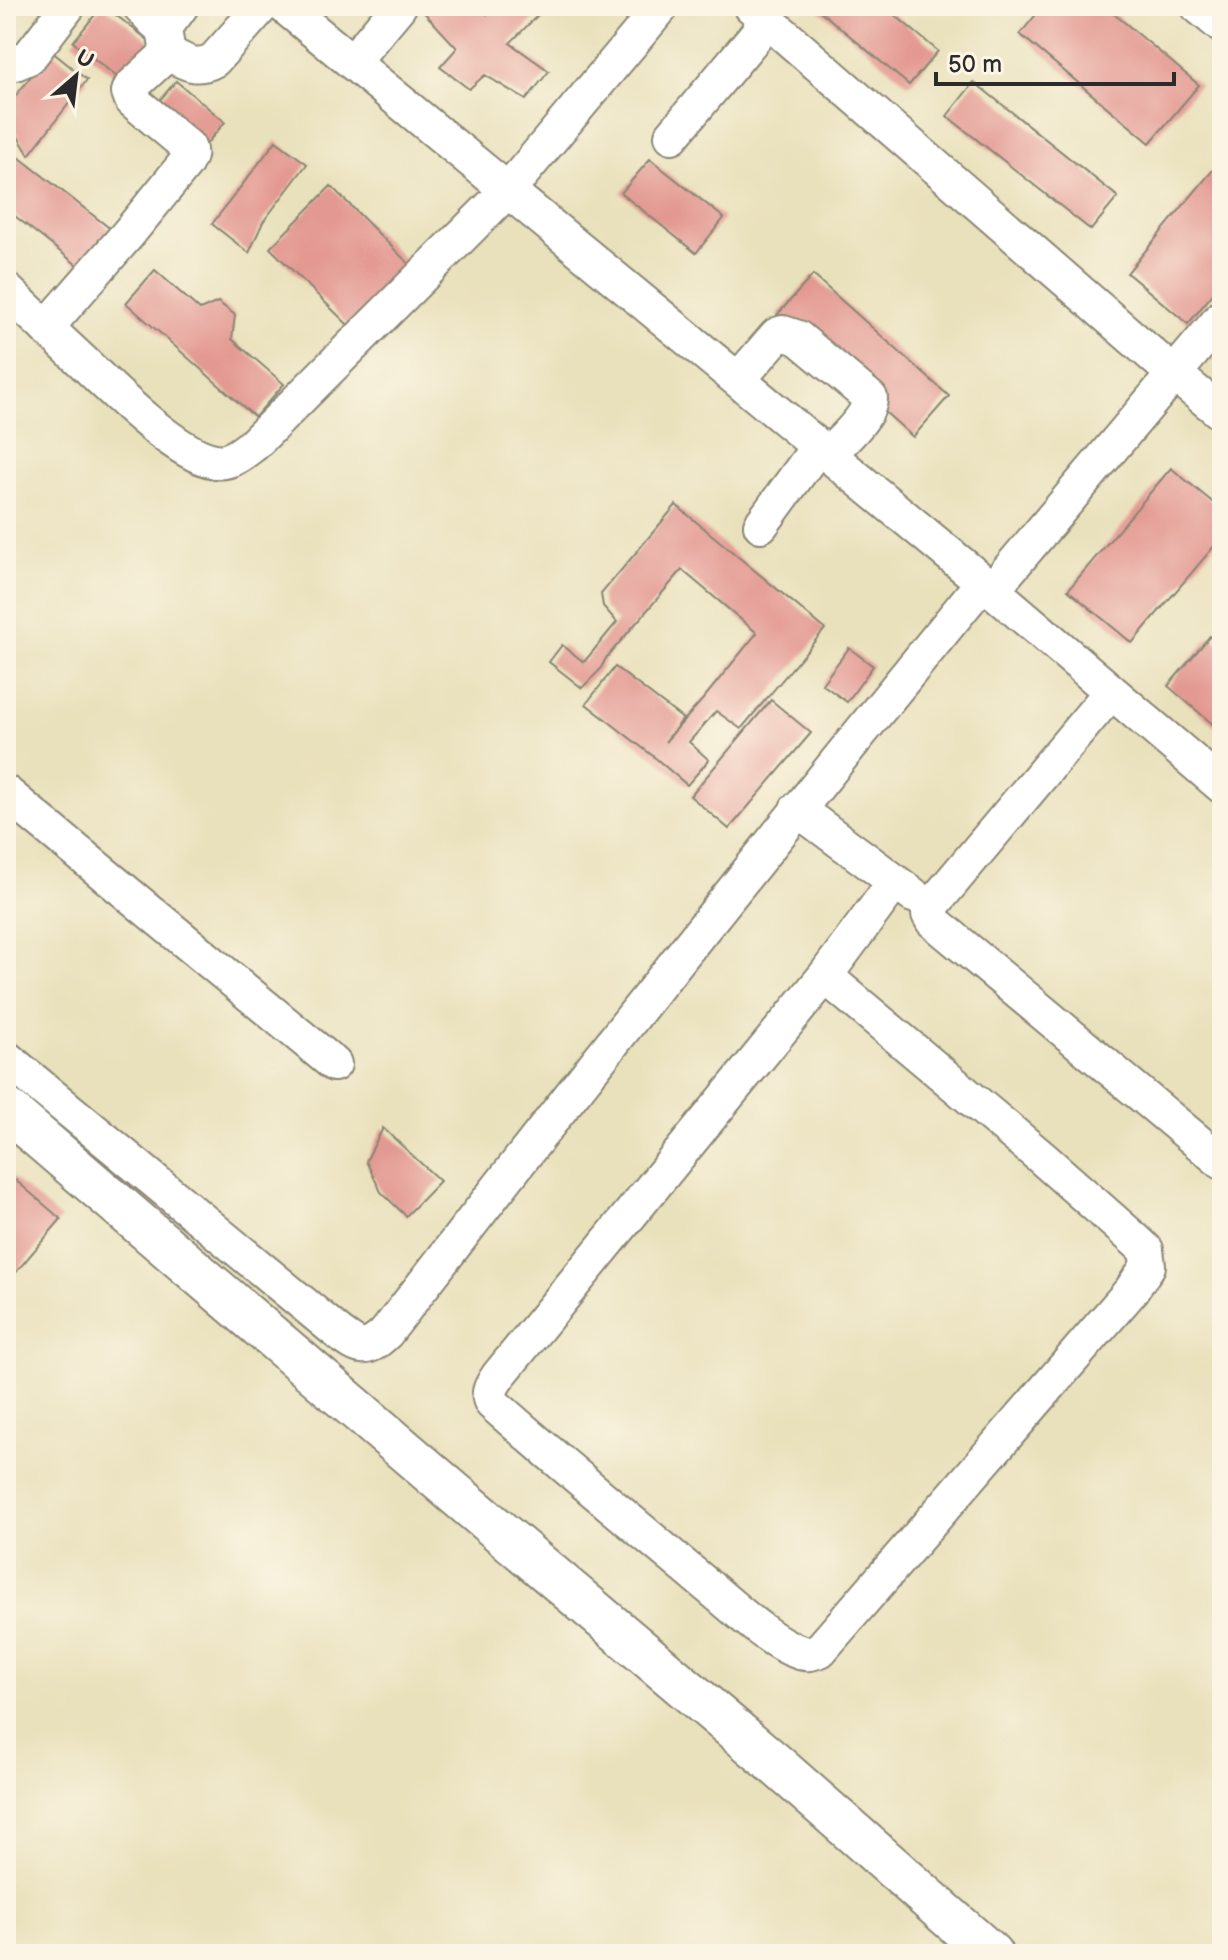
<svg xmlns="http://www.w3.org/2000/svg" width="1228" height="1960" viewBox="0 0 1228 1960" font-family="'Balsamiq Sans',sans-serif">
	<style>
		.building { fill: #e39891 }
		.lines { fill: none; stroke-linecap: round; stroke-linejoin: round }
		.minor-casing { stroke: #8a8674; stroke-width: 38 }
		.major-casing { stroke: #8a8674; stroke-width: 46 }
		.minor { stroke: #fff; stroke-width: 34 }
		.major { stroke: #fff; stroke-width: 42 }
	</style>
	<rect width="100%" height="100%" fill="#fcf5e5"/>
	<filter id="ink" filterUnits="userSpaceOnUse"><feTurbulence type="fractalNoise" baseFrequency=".0125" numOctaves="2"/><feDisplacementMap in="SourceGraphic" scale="16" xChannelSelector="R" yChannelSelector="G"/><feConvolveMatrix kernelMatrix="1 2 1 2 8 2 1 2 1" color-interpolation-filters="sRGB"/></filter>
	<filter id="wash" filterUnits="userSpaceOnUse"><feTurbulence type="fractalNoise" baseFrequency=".006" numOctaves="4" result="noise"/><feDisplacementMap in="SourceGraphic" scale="32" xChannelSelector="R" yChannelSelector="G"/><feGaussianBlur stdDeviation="1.8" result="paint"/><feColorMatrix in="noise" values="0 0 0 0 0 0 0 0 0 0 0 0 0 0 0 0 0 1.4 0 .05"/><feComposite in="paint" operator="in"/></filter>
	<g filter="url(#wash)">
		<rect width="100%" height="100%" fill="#e9e1bc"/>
		<g id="blocks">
			<path class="building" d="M102 6H104L152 43 122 81 73 42Z
				M424 6H477L487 14 494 6H547L510 43 549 71 526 100 485 75 469 89 440 67 457 48 421 9Z
				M814 6H884L938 51 909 85Z
				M1043 6H1105L1199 85 1150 143 1020 34Z
				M51 51 87 80 29 155 6 117V108Z
				M176 81 225 122 202 149 153 108Z
				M974 82 1118 197 1091 230 947 116Z
				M276 141 307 164 263 222 249 253 212 224Z
				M6 147 117 234 86 272 6 209Z
				M650 159 724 218 696 253 621 193Z
				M1222 159V283L1188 324 1127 273Z
				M331 186 412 267 351 328 270 248Z
				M155 270 200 310 218 302 235 315 232 339 284 384 255 417 126 303Z
				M813 275 949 396 913 437 777 315Z
				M1171 468 1222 510V537L1132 643 1068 590Z
				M676 505 825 629 741 729 716 711 689 742 709 760 687 785 653 756 586 704 615 667 683 719 665 742 703 699 757 633 682 570 606 658 600 670 582 688 549 662 562 645 584 662 617 622 603 606 601 594Z
				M1210 636 1222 646V732L1168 686Z
				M849 648 873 666 847 702 822 684Z
				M771 700 811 733 729 829 690 796Z
				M383 1128 440 1181 406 1216 381 1192 366 1161Z
				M6 1172 61 1219 6 1284Z"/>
		</g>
	</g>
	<g filter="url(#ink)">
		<use href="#blocks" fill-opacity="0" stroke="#8a8674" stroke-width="2"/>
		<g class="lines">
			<defs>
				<path id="minor" d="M140 6 155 22 163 24 173 17 181 6
					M284 6 983 582 1222 786
					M751 6 1174 374 1222 413
					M1198 6 1222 26
					M168 53C185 62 196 70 214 60L262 6
					M6 60 15 63 29 57 68 6
					M352 62 399 6
					M672 136 768 21
					M6 290C32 314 57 338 83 362 112 390 177 455 215 461 230 464 242 453 254 444L508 190 662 6
					M46 328 128 234 185 164C189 157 191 154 188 147L132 100 129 92 131 87 168 53 163 24
					M738 380 777 335 783 333 798 338 870 398C870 417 841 441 828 455
					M761 525 818 447
					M992 590 1222 317
					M1111 692 930 908 929 914 933 921 1222 1162
					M6 793 334 1064
					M797 809 913 895
					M825 976 1041 1157 1134 1239 1146 1250 1148 1266 1131 1291 820 1650C812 1653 806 1655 797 1651 768 1641 728 1602 703 1582 632 1523 561 1464 492 1403 486 1393 493 1384 499 1375L825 976 895 882
					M6 1058 340 1334C361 1349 366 1352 386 1333 581 1080 780 830 983 582"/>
				<path id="major" d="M6 1109 453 1492 774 1763 991 1954"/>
			</defs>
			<use href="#minor" class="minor-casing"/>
			<use href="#major" class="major-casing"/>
			<use href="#minor" class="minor"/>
			<use href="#major" class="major"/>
		</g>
	</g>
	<rect width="1228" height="1960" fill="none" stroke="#fcf5e5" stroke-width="32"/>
	<g transform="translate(76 76) rotate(28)" stroke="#fcf5e5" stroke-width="6" paint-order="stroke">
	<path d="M0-6L14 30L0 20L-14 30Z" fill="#2b2b2b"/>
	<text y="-12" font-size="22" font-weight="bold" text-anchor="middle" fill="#2b2b2b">U</text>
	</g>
	<path d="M936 72v12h238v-12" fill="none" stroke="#2b2b2b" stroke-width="4"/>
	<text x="948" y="72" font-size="24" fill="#2b2b2b" stroke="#fcf5e5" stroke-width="6" paint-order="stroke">50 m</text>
</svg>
